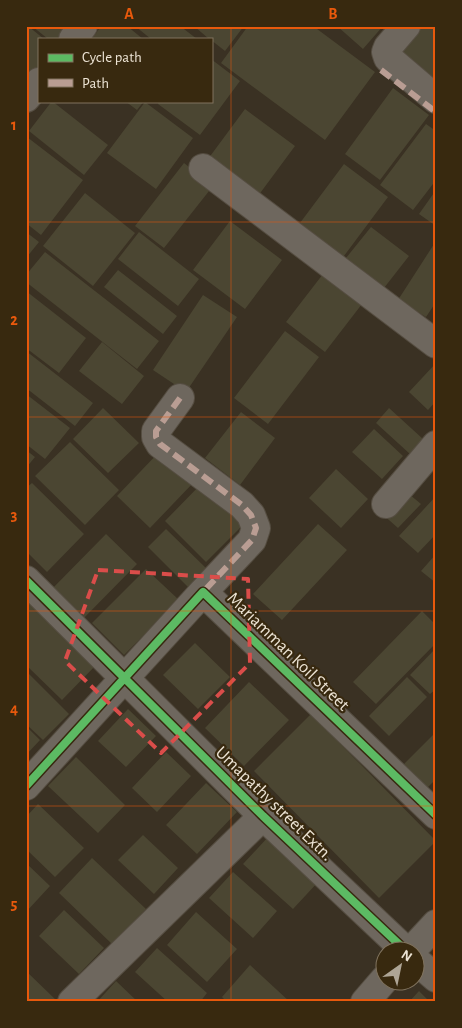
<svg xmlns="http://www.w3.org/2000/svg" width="462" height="1028" viewBox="0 0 462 1028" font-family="'Alegreya Sans',sans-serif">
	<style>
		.building { fill: #4b4632 }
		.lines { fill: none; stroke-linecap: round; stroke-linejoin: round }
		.minor-casing { stroke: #554d41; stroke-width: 30 }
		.minor { stroke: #6e675e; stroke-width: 28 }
		.quiet { stroke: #b99d93; stroke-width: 6; stroke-dasharray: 12 6; stroke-linecap: butt }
		.cycleway-casing { stroke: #38290f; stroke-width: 11 }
		.cycleway { stroke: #5cba63; stroke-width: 8 }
		.marked { fill: none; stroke: #da4d4a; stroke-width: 4; stroke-dasharray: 10 6; stroke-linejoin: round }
		.grid { fill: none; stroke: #e8590c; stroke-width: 1; stroke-opacity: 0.55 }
		.labels { text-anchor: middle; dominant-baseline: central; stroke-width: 4.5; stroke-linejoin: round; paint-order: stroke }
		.street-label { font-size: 18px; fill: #ece3d4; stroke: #38290f }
		.neatline { fill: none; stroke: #e8590c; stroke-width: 2 }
		.grid-label { font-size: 16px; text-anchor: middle; font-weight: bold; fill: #e8590c }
	</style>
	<rect width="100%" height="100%" fill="#3a3123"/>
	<path class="building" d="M26 26H28L44 39H39V68L26 85Z
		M32 26H71L62 39H48Z
		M101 26H127L143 39H92Z
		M135 26H180L197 39H151Z
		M194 26H244L225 51 211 40V39H209Z
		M248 26H313L375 72 325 140 221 63Z
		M337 26H383L363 49Z
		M415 26H436V91L392 53Z
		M211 59 240 81 200 135 158 104 159 101H211Z
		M393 88 429 115 380 180 345 154Z
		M52 101 108 145 84 175 29 131Z
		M125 101H144L137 110Z
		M145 102 193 138 156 189 107 153Z
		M245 109 295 146 258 196 208 159Z
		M426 124 436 131V180L413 210 380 185Z
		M27 137 83 180 41 235 26 223V138Z
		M184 163 213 186 164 248 135 226Z
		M344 164 388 197 338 264 294 231Z
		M436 190V226L419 214Z
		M85 193 135 233 93 286 43 246Z
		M230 221 282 260 245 309 193 270Z
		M371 227 409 256 384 288 346 258Z
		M26 232 39 242 26 258Z
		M139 232 199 279 178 306 118 259Z
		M436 241V302L426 317 398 300Z
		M45 252 159 341 137 369 26 282V275Z
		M118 270 177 316 163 334 104 287Z
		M323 274 362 304 325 352 286 322Z
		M26 291 86 338 59 373 26 348Z
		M203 295 237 317 186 392 153 370Z
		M285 331 319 357 268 424 234 398Z
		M102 342 144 376 122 404 79 371Z
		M26 351 93 403 75 426 26 388Z
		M436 363V401L428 410 409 392Z
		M26 394 70 428 45 459 26 444Z
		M103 408 139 443 108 473 73 439Z
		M389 408 423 439 410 454 376 423Z
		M241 412 275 438 240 485 205 458Z
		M374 429 403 456 382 479 352 452Z
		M70 442 119 490 85 525 35 476Z
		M26 450 35 457 26 468Z
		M161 450 194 482 150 528 117 496Z
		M336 469 368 499 341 528 309 498Z
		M204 481 246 522 206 562 165 521Z
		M32 483 84 534 47 572 26 551V488Z
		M403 489 421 504 398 528 381 513Z
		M436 496V534L418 553 399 536Z
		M318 524 347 550 282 620 253 594Z
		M166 529 209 571 191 590 148 547Z
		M106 534 137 564 80 622 49 592Z
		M436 554V583L421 571Z
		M146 569 179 600 124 655 92 623Z
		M26 595 97 664 62 700 26 665Z
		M422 611 436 625V643L376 704 353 682Z
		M195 643 230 677 198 709 163 675Z
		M436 648V689L430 694 410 675Z
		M26 671 69 714 43 740 26 724Z
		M407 677 427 697 389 736 369 716Z
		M249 682 289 720 244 766 205 728Z
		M128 709 156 736 126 767 98 741Z
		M311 714 436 841 379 898 254 771Z
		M26 726 40 740 26 755Z
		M436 732V779L427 788 403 765Z
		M166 752 191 776 157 812 132 788Z
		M76 757 125 805 98 833 48 786Z
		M206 783 237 812 197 854 166 825Z
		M38 804 84 848 55 877 26 849V817Z
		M143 835 178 868 154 894 118 860Z
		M269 836 319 881 293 909 243 864Z
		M92 858 146 909 112 944 59 893Z
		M26 863 50 886 26 912Z
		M233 872 277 911 253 938 209 898Z
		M64 910 104 948 79 974 39 936Z
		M196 912 237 949 207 982 167 945Z
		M157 948 207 993 200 1002H168L135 972Z
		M250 965 290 1002H227L222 997Z
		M26 971 55 999 53 1002H26Z
		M116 981 138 1002H97Z
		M419 991 430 1002H409Z"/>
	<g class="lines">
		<defs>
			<path id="minor" d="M406 26 388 47 386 52 388 58 436 99
				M73 39 83 26
				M26 98 39 82
				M203 168 436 344
				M180 398 156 431V437L160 444 242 505 251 515 256 528 252 540 203 592
				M386 504 436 445
				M26 580 263 816 405 950
				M26 786 203 592 436 815
				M412 950 436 924
				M414 959 436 978
				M72 1002 263 816
				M365 1002 384 980"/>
		</defs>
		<use href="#minor" class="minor-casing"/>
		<use href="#minor" class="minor"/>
		<path class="quiet" d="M381 70 436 112
			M180 398 156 431V437L160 444 242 505 251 515 256 528 252 540 203 592"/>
		<defs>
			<path id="cycleway" d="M26 580 263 816 405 950
				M26 786 203 592 436 815"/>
		</defs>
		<use href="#cycleway" class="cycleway-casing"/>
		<use href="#cycleway" class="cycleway"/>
	</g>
	<path class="marked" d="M98 570 248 579 250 663 161 753 65 661Z"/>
	<path class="grid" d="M231 26V1002M26 222H436M26 417H436M26 611H436M26 806H436"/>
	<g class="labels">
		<g class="street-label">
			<text transform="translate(288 652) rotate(44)">Mariamman Koil Street</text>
			<text transform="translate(274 804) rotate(44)">Umapathy street Extn.</text>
		</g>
	</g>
	<rect width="462" height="1028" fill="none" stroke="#38290f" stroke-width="55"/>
	<rect x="38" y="38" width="175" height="65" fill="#38290f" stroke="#80735e"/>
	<rect x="48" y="54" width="25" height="8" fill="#5cba63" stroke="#80735e"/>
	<text x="82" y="62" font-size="15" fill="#ece3d4">Cycle path</text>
	<rect x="48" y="79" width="25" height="8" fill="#b99d93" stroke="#80735e"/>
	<text x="82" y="88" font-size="15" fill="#ece3d4">Path</text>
	<g transform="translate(400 966) rotate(33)"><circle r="24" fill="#38290f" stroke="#80735e"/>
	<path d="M0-4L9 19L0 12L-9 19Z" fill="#aea596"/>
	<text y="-8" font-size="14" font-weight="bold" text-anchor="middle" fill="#ece3d4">N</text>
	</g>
	<rect x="28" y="28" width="406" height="972" class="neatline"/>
	<g class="grid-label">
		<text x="129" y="19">A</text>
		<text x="333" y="19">B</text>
		<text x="14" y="130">1</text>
		<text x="14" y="325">2</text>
		<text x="14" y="520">3</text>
		<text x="14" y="714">4</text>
		<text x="14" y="909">5</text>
	</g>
</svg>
